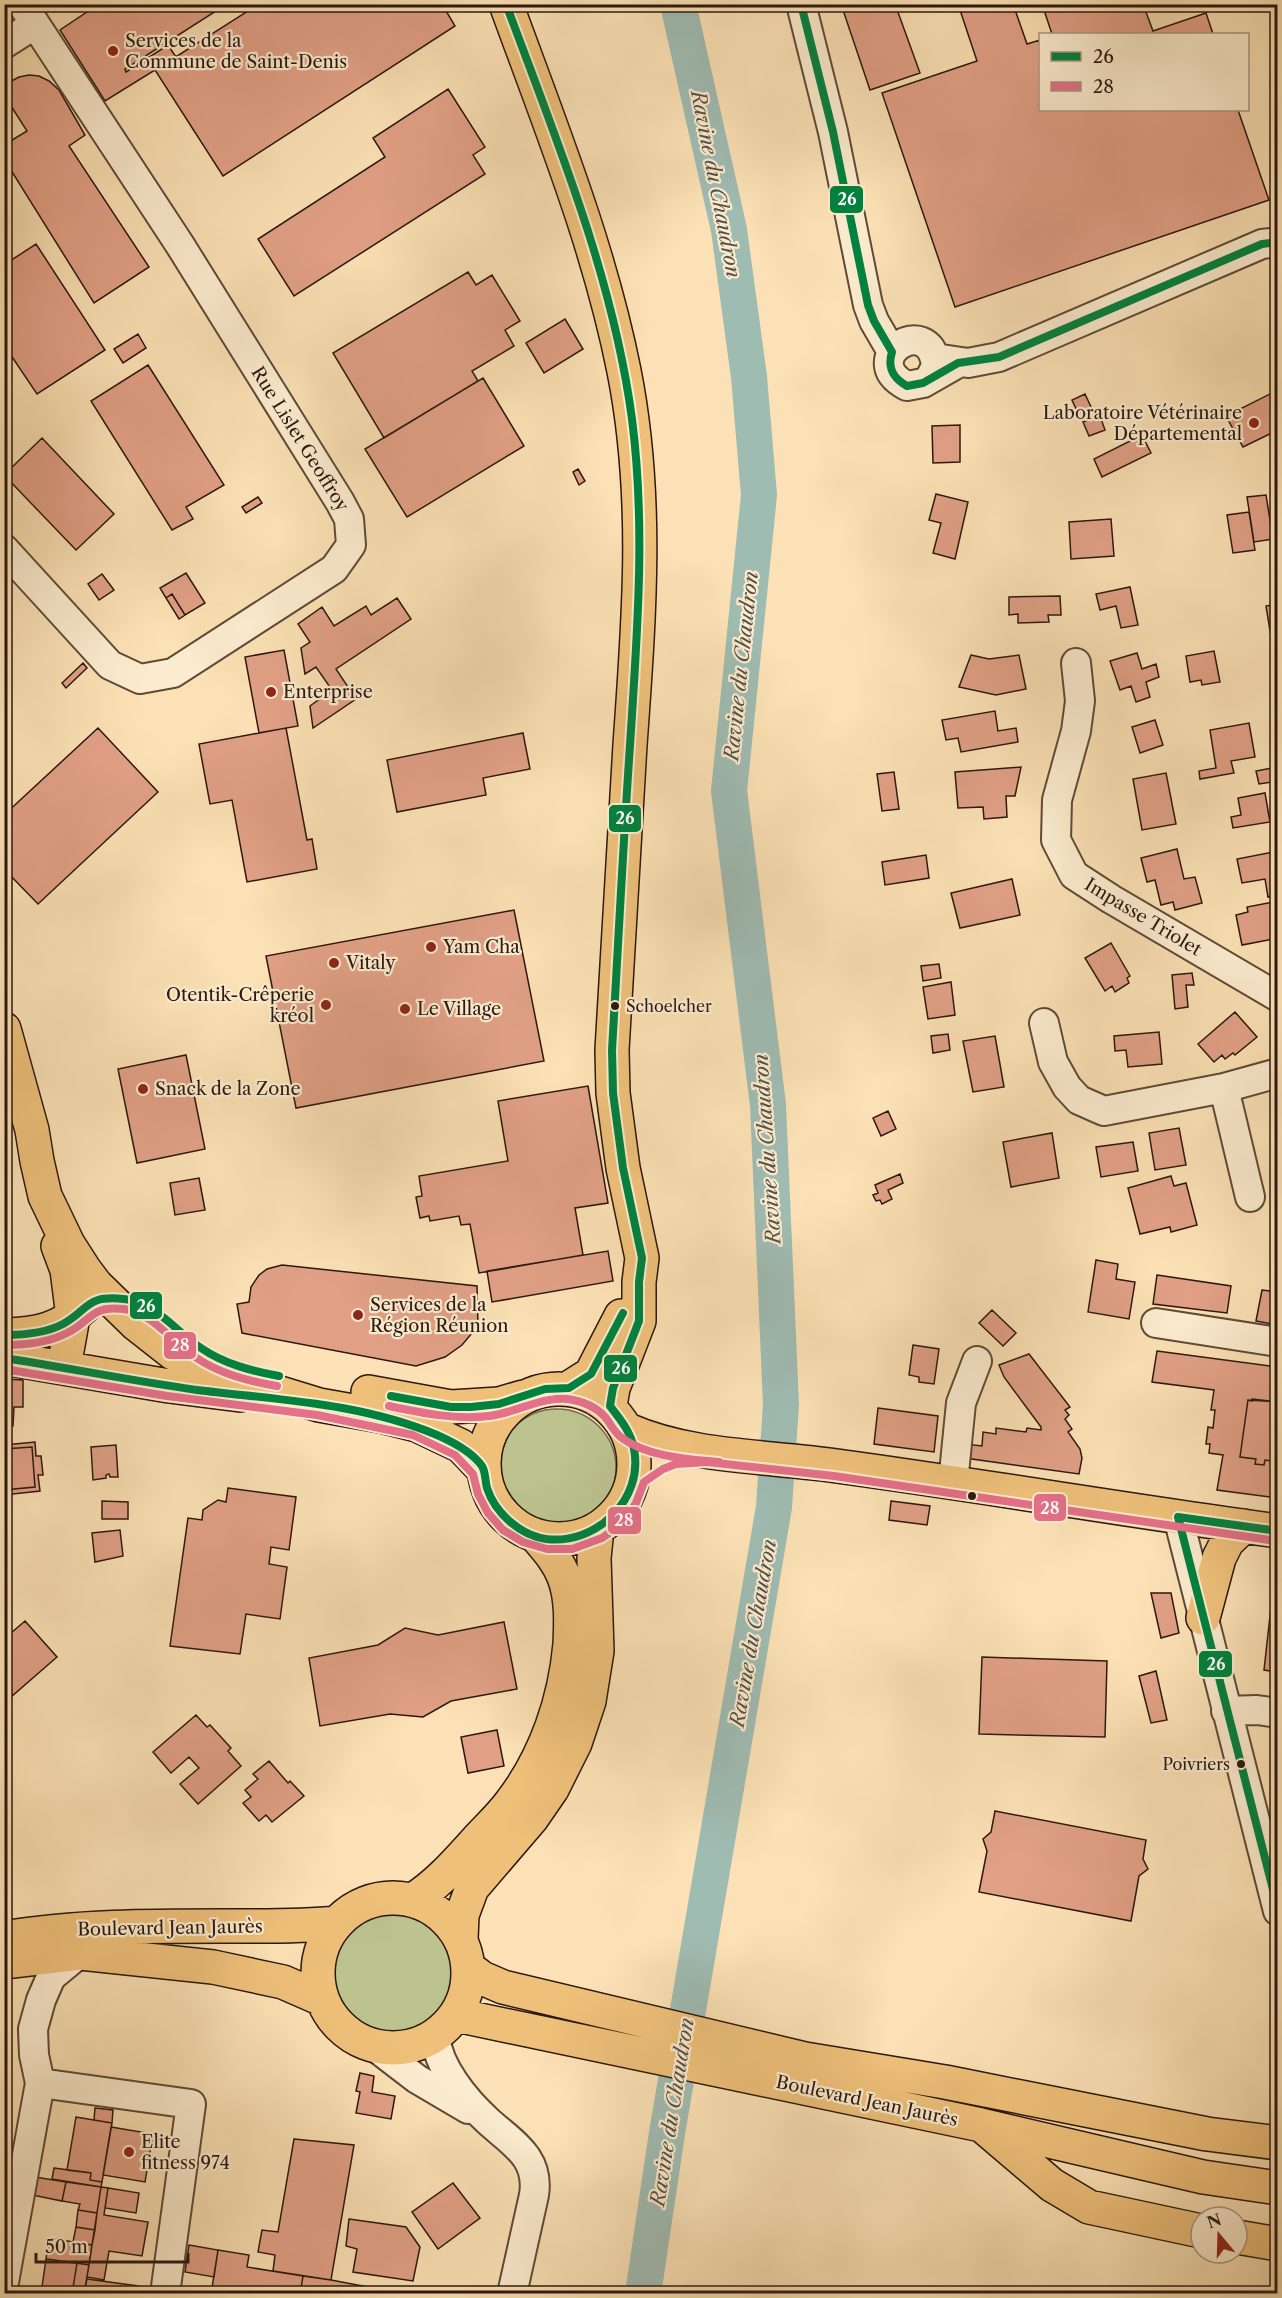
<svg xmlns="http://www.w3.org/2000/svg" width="1282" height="2298" viewBox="0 0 1282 2298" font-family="'Libre Caslon Text',serif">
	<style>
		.green { fill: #bcc38f; stroke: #746e4f; stroke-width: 1.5 }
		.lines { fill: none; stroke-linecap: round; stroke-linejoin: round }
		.river { stroke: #9fbcb3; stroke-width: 36 }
		.building { fill: #e1a086; stroke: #2b180f; stroke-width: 1.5 }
		.minor-casing { stroke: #5f4a38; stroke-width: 32 }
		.major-casing { stroke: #2b180f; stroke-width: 36 }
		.minor { stroke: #fceccf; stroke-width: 28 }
		.major { stroke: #eec07a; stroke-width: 33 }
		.bus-1-casing { stroke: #fceccf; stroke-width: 12 }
		.bus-2-casing { stroke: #fceccf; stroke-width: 12 }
		.bus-1 { stroke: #00823f; stroke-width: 8 }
		.bus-2 { stroke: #e47089; stroke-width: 8 }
		.poi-dot { fill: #8f2418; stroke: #fceccf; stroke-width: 2 }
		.bus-dot { fill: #2b180f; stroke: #fceccf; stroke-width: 2 }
		.labels { text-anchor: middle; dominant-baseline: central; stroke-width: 4.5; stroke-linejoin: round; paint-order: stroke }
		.bus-label { font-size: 16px; fill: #2b180f; stroke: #fceccf; text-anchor: start }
		.poi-label { font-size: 18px; fill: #2b180f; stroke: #fceccf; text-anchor: start }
		.street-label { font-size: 18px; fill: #2b180f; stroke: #fceccf }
		.water-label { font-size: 20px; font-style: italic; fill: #545148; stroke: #fceccf }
		.line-badge { stroke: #fceccf; stroke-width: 2 }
		.badge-label { font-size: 16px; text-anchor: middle; font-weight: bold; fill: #fff }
	</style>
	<rect width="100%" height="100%" fill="#fbe1b5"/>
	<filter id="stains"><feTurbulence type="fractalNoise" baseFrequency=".00333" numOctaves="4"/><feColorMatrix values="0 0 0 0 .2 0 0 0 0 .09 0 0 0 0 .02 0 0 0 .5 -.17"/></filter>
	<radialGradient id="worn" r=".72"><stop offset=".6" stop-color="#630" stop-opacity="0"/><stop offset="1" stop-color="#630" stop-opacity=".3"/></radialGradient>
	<path class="green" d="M498 1468a59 59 0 1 1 118 0a59 59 0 1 1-118 0Z
		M333 1974a61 61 0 1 1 122 0a61 61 0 1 1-122 0Z"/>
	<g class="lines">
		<path class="river" d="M643 2294 667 2133 774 1507 781 1405 768 1105 729 791 759 495 749 377 729 230 678 4"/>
	</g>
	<path class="building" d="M99 4H227L125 69 126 72 168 45 176 57 105 101 60 30Z
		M259 4H442L455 26 223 176 155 70Z
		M841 4H895L920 73 870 90Z
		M958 4H1013L1027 44 1040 40V110H1238L1269 200 955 307 882 93 977 61Z
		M1042 4H1143L1153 31 1206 13 1213 34H1052Z
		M29 75 39 76 49 81 59 90 85 135 69 146 149 267 94 303 4 159V145L27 131 4 95V85L19 77Z
		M448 89 485 147 473 155 485 174 294 296 258 239 385 157 373 138Z
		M36 244 105 350 37 394 4 345V252L10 261Z
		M468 272 476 285 492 275 520 321 505 330 514 346 472 371 478 381 384 438 333 353Z
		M565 319 583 349 544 373 526 343Z
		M138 334 146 348 123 363 114 349Z
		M148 365 224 485 186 507 193 519 172 530 91 401Z
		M483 378 524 446 407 517 365 449Z
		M1278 390V430L1243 447 1226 416Z
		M1085 394 1091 407 1078 413 1072 400Z
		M1100 416 1105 430 1089 436 1083 422Z
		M960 425V462L933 463 932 426Z
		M1142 435 1151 453 1102 477 1094 459Z
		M42 438 114 514 76 550 4 475Z
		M578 469 585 481 579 485 573 472Z
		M936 494 968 502 955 559 933 553 941 523 929 520Z
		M1266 495 1273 539 1254 542 1247 497Z
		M258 497 262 503 246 513 242 507Z
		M1249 512 1255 550 1233 553 1227 515Z
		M1111 519 1114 556 1071 559 1069 522Z
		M186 573 205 603 185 615 172 594 166 598 160 588Z
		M102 574 114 590 99 600 88 584Z
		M1130 587 1138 625 1121 628 1116 606 1100 610 1096 594Z
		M172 594 185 615 179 619 166 598Z
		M1060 596 1061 615H1048L1049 622 1018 623V614L1009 615V597Z
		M397 598 411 619 336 669 356 699 313 728 310 706 332 690 316 667 305 674 301 648 310 642 298 624 322 607 334 626 366 606 371 615Z
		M1278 604V636L1271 637 1266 606Z
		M284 650 298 726 259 733 245 657Z
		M1214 651 1220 682 1202 685 1201 680 1190 682 1186 656Z
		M1137 653 1142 669 1156 664 1159 677 1146 682 1150 697 1136 702 1131 686 1120 690 1110 661Z
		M971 655 989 659 1019 655 1026 689 996 695 959 687Z
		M83 663 87 668 66 688 62 683Z
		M995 711 998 731 1016 728 1018 742 961 752 958 738 946 740 942 720Z
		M1155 720 1163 745 1140 753 1132 727Z
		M1249 723 1255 757 1231 761 1234 773 1200 779 1199 771 1216 768 1210 730Z
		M98 728 158 792 38 904 4 869V815Z
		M286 728 307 840 312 839 317 869 247 882 232 800 210 804 199 744Z
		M523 733 530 769 483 778 486 795 397 812 387 760Z
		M1021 767 1015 796H1006L1007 817 984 819 983 807 958 808 955 772Z
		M1278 767V781L1259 784 1256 771Z
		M894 772 899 809 882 811 877 774Z
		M1166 773 1176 824 1142 830 1133 779Z
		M1265 793 1270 822 1233 828 1231 817 1241 815 1238 798Z
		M1177 849 1184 879 1195 877 1202 903 1175 910 1173 902 1161 905 1155 880 1147 882 1141 858Z
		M1278 851V895L1268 897 1265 879 1242 883 1237 859Z
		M926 855 929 878 885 885 882 862Z
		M1012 879 1020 915 960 928 951 893Z
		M1278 901V938L1242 945 1236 915 1248 912 1247 907Z
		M514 910 544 1061 296 1108 266 956Z
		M1111 943 1130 976 1127 978 1129 983 1115 992 1112 986 1105 991 1085 958Z
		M939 964 941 978 923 981 921 966Z
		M1192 973 1194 985H1186L1188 1007 1175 1009 1172 975Z
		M951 982 955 1015 928 1019 923 987Z
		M1235 1012 1257 1037 1235 1055 1233 1053 1225 1059 1222 1055 1214 1062 1198 1044Z
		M1159 1032 1162 1064 1128 1067 1126 1050 1115 1051 1114 1036Z
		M948 1034 950 1050 933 1053 931 1036Z
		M995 1036 1004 1087 973 1092 963 1041Z
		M186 1055 205 1149 137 1163 118 1069Z
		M588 1086 608 1203 575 1208 583 1255 479 1273 470 1224 461 1225 459 1216 430 1221 429 1216 420 1218 416 1197 422 1196 419 1176 508 1161 498 1101Z
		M888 1111 896 1129 881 1136 873 1118Z
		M1179 1128 1186 1165 1155 1170 1149 1133Z
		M1052 1133 1059 1178 1011 1187 1003 1142Z
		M1133 1142 1138 1171 1101 1177 1096 1147Z
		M900 1174 903 1183 888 1190 892 1199 882 1204 880 1200 876 1201 873 1195 878 1193 875 1185Z
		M1171 1176 1174 1186 1186 1183 1197 1225 1171 1232 1170 1227 1140 1234 1128 1188Z
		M199 1178 205 1210 175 1215 170 1183Z
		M608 1251 613 1281 492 1302 487 1271Z
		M1096 1260 1118 1264 1116 1279 1135 1282 1129 1319 1088 1312Z
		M282 1265 477 1286 478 1326 462 1345 445 1357 416 1366 242 1333 237 1304 249 1302 251 1287 259 1275 267 1269Z
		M1157 1275 1231 1286 1227 1313 1153 1304Z
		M1262 1290 1278 1292V1325L1256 1321Z
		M992 1310 1016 1333 1003 1346 979 1323Z
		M913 1345 939 1349 934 1384 919 1382V1377L909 1375Z
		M1157 1351 1278 1367V1402L1248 1400 1240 1457 1256 1459 1255 1464 1264 1465 1265 1460 1278 1462V1498L1217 1490 1223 1455 1209 1453 1210 1444H1206L1208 1427 1213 1428 1215 1410H1211L1214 1390 1152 1382Z
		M1157 1351 1278 1367V1498L1217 1490 1223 1455 1209 1453 1210 1444H1206L1208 1427 1213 1428 1215 1410H1211L1214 1390 1152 1382Z
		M1029 1354 1070 1407 1065 1410 1069 1415 1065 1419 1072 1429 1068 1432 1080 1449 1082 1458 1079 1474 965 1458 966 1444 982 1446 983 1432 996 1434V1428L1026 1432 1027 1428 1041 1430V1427L1004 1377 999 1365Z
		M4 1379 23 1380V1407H14L13 1426H4Z
		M1252 1399 1278 1402V1462L1265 1460 1264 1465 1255 1464 1256 1459 1240 1457 1248 1400 1252 1401Z
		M878 1408 938 1416 934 1452 874 1444Z
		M35 1442 36 1456H41L43 1475H38L40 1491 4 1495V1490L35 1487 32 1447 4 1449V1445Z
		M116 1445 118 1477H110L109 1474 106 1475V1478L93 1480 91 1447Z
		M32 1447 35 1487 4 1490V1449Z
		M228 1488 296 1497 289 1550 271 1547 269 1564 287 1567 280 1619 246 1614 240 1654 170 1646 188 1518 202 1520 203 1510 218 1500 226 1502Z
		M102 1501 128 1502V1519H102Z
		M891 1501 930 1506 927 1525 889 1520Z
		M120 1530 123 1556 95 1562 92 1533Z
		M1151 1593H1171L1179 1633 1161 1638Z
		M1271 1607 1278 1608V1672L1264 1670Z
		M25 1621 57 1657 4 1703V1639Z
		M504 1622 517 1689 451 1701 423 1717 390 1714 320 1726 309 1658 378 1645 405 1628 438 1635Z
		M982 1657 1107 1661 1105 1737 979 1734Z
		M1156 1671 1167 1720 1151 1723 1139 1676Z
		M196 1715 207 1727 210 1725 231 1748 228 1751 241 1766 198 1804 180 1784 199 1768 189 1757 171 1773 153 1752Z
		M497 1730 504 1766 468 1773 461 1737Z
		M269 1761 288 1783 290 1781 304 1796 272 1822 266 1815 259 1821 243 1803 251 1797 245 1790 258 1779 253 1774Z
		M995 1811 1146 1840 1143 1859 1148 1869 1139 1876 1131 1921 979 1892 987 1851 983 1839 991 1832Z
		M360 2073 374 2076 372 2092 395 2096 391 2119 356 2113 360 2092 356 2091Z
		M95 2108 113 2110 112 2123 94 2120Z
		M76 2117 112 2123 102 2182 90 2180 91 2173 67 2170Z
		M111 2127 153 2134 145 2182 103 2175Z
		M294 2139 354 2145 331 2280 273 2271 275 2255 258 2252 262 2230 278 2232Z
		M54 2168 91 2173 90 2180 102 2182 101 2187 52 2179Z
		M35 2177 66 2182 62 2201 32 2195Z
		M66 2182 101 2187 97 2213 78 2210 80 2204 62 2201Z
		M453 2183 480 2218 438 2249 412 2212Z
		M101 2187 108 2188 104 2215 148 2222 142 2256 109 2251 104 2280 87 2277Z
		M108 2188 139 2193 136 2213 105 2208Z
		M78 2210 97 2213 95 2230 76 2227Z
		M349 2219 406 2227 420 2247 413 2281 353 2272 357 2249 346 2246Z
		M76 2227 95 2230 92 2245 73 2242Z
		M49 2238 92 2245 89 2265 46 2259Z
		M189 2245 218 2250 214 2277 185 2272Z
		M218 2250 249 2255 247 2267 303 2276 300 2294H211Z
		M46 2259 77 2263 72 2294H41Z
		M77 2263 89 2265 84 2294H72Z
		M303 2276 331 2280 405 2294H300Z
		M87 2279 138 2286 137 2294H84Z"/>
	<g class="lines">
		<defs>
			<path id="minor" d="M801 4 833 132 868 305 874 321 892 352
				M4 44 34 25
				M935 358 968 363 999 357 1262 244 1278 242
				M930 378 936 366C930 310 855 359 907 386L923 383 958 363
				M4 549 110 665 140 679 173 673 334 569 351 545 349 519 340 502 180 245 22 4
				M1076 663 1080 701 1076 731 1057 800 1056 840 1074 875 1111 899 1278 997
				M1044 1023 1053 1062 1067 1087 1079 1100 1104 1111 1224 1088 1278 1073
				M1224 1088 1250 1197
				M1156 1323 1278 1342
				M953 1483 961 1403 977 1361
				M1178 1517 1278 1911
				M1226 1711 1257 1710 1278 1713
				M435 2036C438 2067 465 2100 488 2121 512 2143 540 2157 534 2195L512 2294
				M374 2046 417 2079 468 2109
				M40 2083 191 2104 165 2294
				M4 2282 40 2083 34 2055 33 2029 41 2000 51 1977 80 1953"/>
			<path id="major" d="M506 4C550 125 599 245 624 371 649 497 639 619 630 745 624 847 618 948 612 1050L613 1093 623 1168 642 1258 639 1282V1321L613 1388 610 1406
				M4 1029 32 1130 37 1161 45 1196 68 1244 84 1269 96 1285 136 1324 173 1353 201 1367 228 1377 319 1405 381 1416 417 1425 461 1446 483 1469
				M58 1246 67 1270 73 1317 64 1367
				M4 1335C38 1334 59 1330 85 1306
				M4 1358 169 1386 240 1395
				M569 1388 591 1374 621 1316
				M484 1464a75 75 0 1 1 150 0a75 75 0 1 1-150 0Z
				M368 1392 451 1407 499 1404 523 1397
				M628 1430C692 1458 768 1456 837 1466 984 1486 1130 1511 1278 1531
				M1203 1618 1219 1558 1227 1542 1244 1526
				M318 1973a75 75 0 1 1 150 0a75 75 0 1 1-150 0Z
				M413 1900C438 1884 456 1863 476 1841 488 1828 502 1815 512 1801 546 1756 565 1700 570 1644 571 1622 572 1598 564 1577 558 1561 547 1549 536 1536
				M4 1938C76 1926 150 1926 223 1926 262 1926 297 1927 337 1923
				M461 1939 462 1915 472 1888 532 1818 552 1789 575 1743 589 1701 597 1651 594 1558 597 1529
				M4 1962 80 1953 213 1967 283 1982 322 1999
				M469 1968 482 1978 503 1987 805 2059 945 2082 1207 2134 1278 2143
				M456 2015 981 2125 1203 2177 1278 2188
				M985 2128 1052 2185 1089 2207 1201 2231
				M1237 2237 1278 2244"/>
		</defs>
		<use href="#minor" class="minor-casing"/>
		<use href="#major" class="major-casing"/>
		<use href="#minor" class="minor"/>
		<use href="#major" class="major"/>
		<defs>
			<path id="bus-1" d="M801 4 833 132 868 305 874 321 892 352C887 368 893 378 907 386L923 383 958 363 999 357 1262 244 1278 242
				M4 1335C24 1335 46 1333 63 1324 90 1309 85 1295 124 1299 156 1302 176 1332 201 1348 224 1364 252 1371 279 1376
				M4 1358C69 1368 133 1381 197 1390 279 1400 361 1403 437 1435 453 1442 472 1452 482 1466 486 1473 485 1481 487 1488 495 1513 520 1535 546 1539 596 1545 644 1500 634 1449 631 1432 620 1419 610 1406L613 1388 639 1321V1282L642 1258 623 1168 613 1093 612 1050C618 948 623 847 630 745 637 636 646 528 632 419 613 276 556 139 506 4
				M391 1396 451 1407H471L499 1404 545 1389 569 1388 591 1374 623 1313
				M1278 1531 1178 1517 1278 1909"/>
			<path id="bus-2" d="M4 1345C26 1345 48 1343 67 1333 92 1321 90 1305 124 1309 153 1313 172 1342 195 1357 220 1374 248 1381 277 1386
				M4 1369 167 1396 317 1415 413 1435 455 1455 473 1474 478 1494 488 1513 503 1530 523 1542 547 1549H572L602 1538 622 1524 636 1503 644 1482 663 1469 676 1464 707 1462 834 1476 1276 1541
				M389 1406C422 1413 455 1420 489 1416 517 1413 544 1394 573 1400 587 1403 600 1409 608 1421 612 1427 616 1434 622 1438 648 1457 688 1459 719 1462"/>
		</defs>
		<use href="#bus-1" class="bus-1-casing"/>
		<use href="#bus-2" class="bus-2-casing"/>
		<use href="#bus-1" class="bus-1"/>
		<use href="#bus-2" class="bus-2"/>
	</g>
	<g class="poi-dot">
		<circle cx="113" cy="51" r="6"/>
		<circle cx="1254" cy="423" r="6"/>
		<circle cx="271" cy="692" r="6"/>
		<circle cx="431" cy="947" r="6"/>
		<circle cx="334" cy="963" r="6"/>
		<circle cx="326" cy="1005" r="6"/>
		<circle cx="405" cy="1009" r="6"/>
		<circle cx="143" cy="1089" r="6"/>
		<circle cx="358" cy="1315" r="6"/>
		<circle cx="129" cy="2152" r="6"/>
	</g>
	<g class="bus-dot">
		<circle cx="615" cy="1006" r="5"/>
		<circle cx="972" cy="1496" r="5"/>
		<circle cx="1241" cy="1764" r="5"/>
	</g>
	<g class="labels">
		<g class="bus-label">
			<text x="626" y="1006">Schoelcher</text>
			<text x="1230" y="1764" text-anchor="end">Poivriers</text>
		</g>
		<g class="poi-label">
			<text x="125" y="41">Services de la<tspan x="125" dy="21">Commune de Saint-Denis</tspan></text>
			<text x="1242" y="413" text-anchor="end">Laboratoire Vétérinaire<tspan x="1242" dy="21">Départemental</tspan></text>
			<text x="283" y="692">Enterprise</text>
			<text x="443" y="947">Yam Cha</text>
			<text x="346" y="963">Vitaly</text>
			<text x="314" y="995" text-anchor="end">Otentik-Crêperie<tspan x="314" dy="21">kréol</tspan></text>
			<text x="417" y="1009">Le Village</text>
			<text x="155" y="1089">Snack de la Zone</text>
			<text x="370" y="1305">Services de la<tspan x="370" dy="21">Région Réunion</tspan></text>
			<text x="141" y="2142">Elite<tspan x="141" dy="21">fitness 974</tspan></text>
		</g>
		<g class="street-label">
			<text transform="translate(300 439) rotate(58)">Rue Lislet Geoffroy</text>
			<text transform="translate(1143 917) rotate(31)">Impasse Triolet</text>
			<text transform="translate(170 1928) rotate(-1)">Boulevard Jean Jaurès</text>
			<text transform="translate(867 2101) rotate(12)">Boulevard Jean Jaurès</text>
		</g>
		<g class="water-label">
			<text transform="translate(716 184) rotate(79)">Ravine du Chaudron</text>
			<text transform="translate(741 666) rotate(-84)">Ravine du Chaudron</text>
			<text transform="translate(767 1149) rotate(-94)">Ravine du Chaudron</text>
			<text transform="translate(753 1633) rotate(-80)">Ravine du Chaudron</text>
			<text transform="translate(672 2112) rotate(-81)">Ravine du Chaudron</text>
		</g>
	</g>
	<g class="line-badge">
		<rect x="829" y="185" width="35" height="29" rx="6" fill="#00823f"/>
		<rect x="608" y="804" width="34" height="29" rx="6" fill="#00823f"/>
		<rect x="129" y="1291" width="34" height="29" rx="6" fill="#00823f"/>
		<rect x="163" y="1331" width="34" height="29" rx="6" fill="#e47089"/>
		<rect x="603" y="1354" width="35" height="29" rx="6" fill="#00823f"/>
		<rect x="1033" y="1493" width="34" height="29" rx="6" fill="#e47089"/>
		<rect x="607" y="1506" width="35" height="29" rx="6" fill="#e47089"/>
		<rect x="1198" y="1650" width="35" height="28" rx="6" fill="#00823f"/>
	</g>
	<g class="badge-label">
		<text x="847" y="205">26</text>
		<text x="625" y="824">26</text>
		<text x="146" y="1312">26</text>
		<text x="180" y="1351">28</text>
		<text x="621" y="1374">26</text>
		<text x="1050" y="1514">28</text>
		<text x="624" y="1526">28</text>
		<text x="1216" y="1670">26</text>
	</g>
	<rect width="1282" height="2298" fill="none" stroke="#fbe1b5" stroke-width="24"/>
	<rect x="6" y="6" width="1270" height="2286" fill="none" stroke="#2b180f" stroke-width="3"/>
	<rect x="12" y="12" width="1258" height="2274" fill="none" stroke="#2b180f" stroke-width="1.5"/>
	<rect x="1039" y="33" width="210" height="78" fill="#fceccf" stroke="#a89782" stroke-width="1.5"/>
	<rect x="1051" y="52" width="30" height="9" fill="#00823f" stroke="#a89782" stroke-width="1.5"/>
	<text x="1093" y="63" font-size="18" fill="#2b180f">26</text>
	<rect x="1051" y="82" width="30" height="9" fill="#e47089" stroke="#a89782" stroke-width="1.5"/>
	<text x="1093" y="93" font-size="18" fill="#2b180f">28</text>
	<g transform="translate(1219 2235) rotate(341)"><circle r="28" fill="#fceccf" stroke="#a89782" stroke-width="1.5"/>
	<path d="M0-4.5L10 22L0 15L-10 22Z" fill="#8f2418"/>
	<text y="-9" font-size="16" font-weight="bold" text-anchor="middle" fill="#2b180f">N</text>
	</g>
	<path d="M36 2253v9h152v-9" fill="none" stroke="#2b180f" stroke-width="3"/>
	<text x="45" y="2253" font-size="18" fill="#2b180f" stroke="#fceccf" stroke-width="4.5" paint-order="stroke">50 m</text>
	<rect width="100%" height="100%" filter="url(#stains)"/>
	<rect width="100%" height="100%" fill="url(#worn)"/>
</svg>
